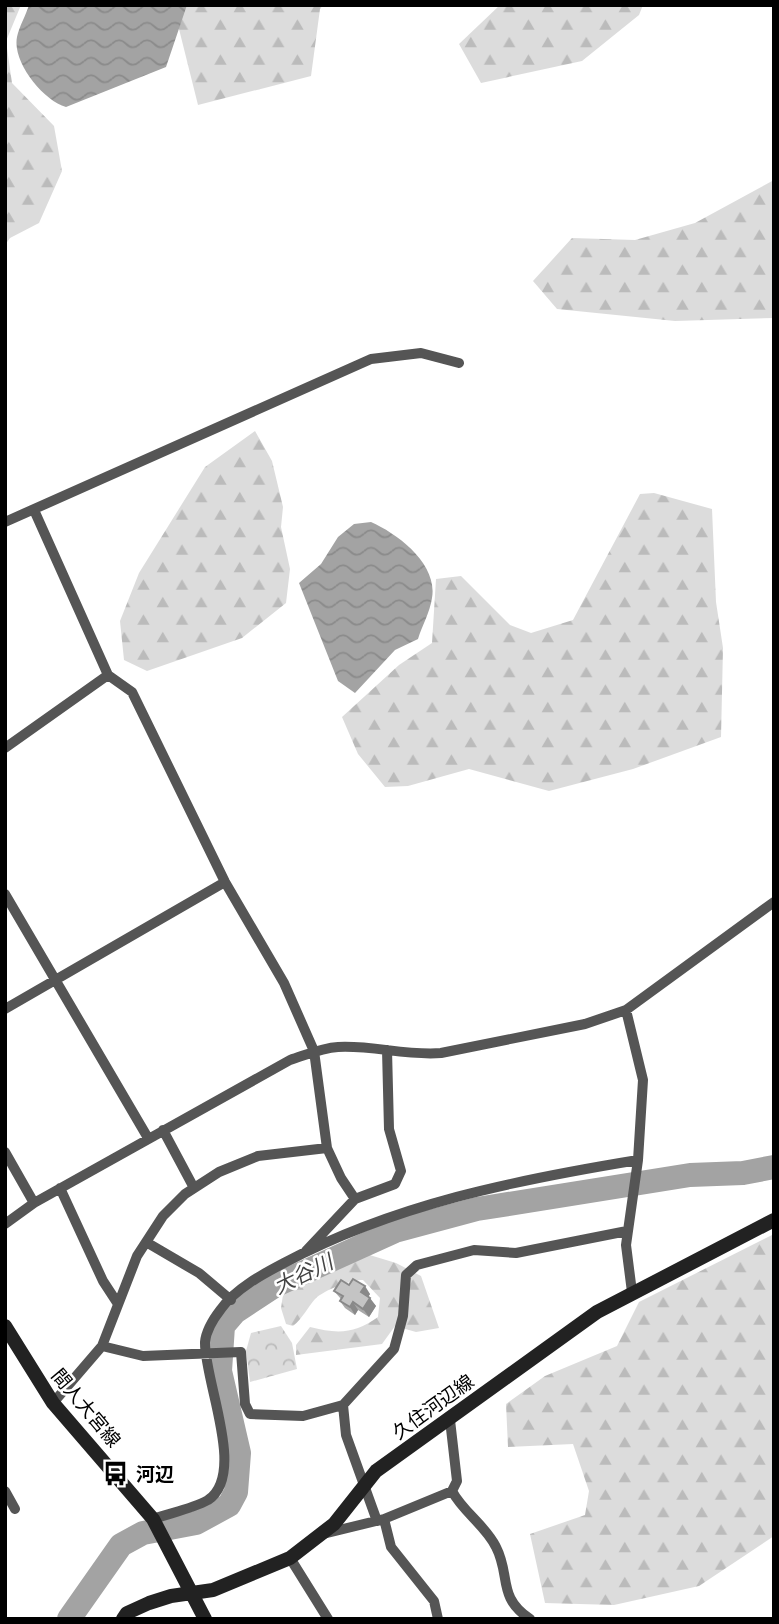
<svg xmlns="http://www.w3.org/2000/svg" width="779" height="1624" viewBox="0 0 779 1624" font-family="'Work Sans','Noto Sans JP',sans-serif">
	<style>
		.forest { fill: url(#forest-firs) }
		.park { fill: url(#park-crowns) }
		.water { fill: url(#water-waves) }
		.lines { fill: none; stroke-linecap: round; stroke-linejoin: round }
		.river { stroke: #a3a3a3; stroke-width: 24 }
		.street { stroke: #555; stroke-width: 10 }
		.secondary { stroke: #222; stroke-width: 14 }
		.wall { fill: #a9a9a9 }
		.shaded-wall { fill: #898989 }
		.building { fill: #c4c4c4; stroke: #898989; stroke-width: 2 }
		.labels { text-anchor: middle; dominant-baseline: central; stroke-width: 5; stroke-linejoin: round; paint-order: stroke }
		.street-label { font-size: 19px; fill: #000; stroke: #fff }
		.poi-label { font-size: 19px; font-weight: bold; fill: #000; stroke: #fff; text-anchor: start }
		.water-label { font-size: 21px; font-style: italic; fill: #444; stroke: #fff }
	</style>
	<defs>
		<pattern id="forest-firs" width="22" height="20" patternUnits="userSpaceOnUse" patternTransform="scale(1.75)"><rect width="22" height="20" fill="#dcdcdc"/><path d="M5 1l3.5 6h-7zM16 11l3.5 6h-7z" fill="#bbb"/></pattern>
		<pattern id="park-crowns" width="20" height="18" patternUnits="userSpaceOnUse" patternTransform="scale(1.75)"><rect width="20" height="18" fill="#dcdcdc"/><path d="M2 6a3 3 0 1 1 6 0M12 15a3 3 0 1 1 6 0" fill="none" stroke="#bbb"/></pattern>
		<pattern id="water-waves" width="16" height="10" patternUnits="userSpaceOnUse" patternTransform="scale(1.75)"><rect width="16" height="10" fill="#a3a3a3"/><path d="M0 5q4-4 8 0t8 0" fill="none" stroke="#8b8b8b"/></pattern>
	</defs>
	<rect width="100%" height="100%" fill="#fff"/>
	<path class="forest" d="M5 5H21L6 41 12 83 54 126 62 171 39 223 10 238 5 245Z
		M179 5H323L320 9 311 76 198 105 177 21Z
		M500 5H643L639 15 582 61 481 83 459 44Z
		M774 180V318L675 321 557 309 533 281 572 238 635 240 695 223Z
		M255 431 272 461 283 507 281 527 290 569 286 603 242 638 147 671 124 660 120 621 139 573 205 467Z
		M654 493 712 509 716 602 723 648 721 737 633 769 549 791 469 769 408 786 385 787 358 754 342 717 399 665 432 643 436 579 461 576 510 625 531 633 573 620 640 494Z
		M774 1234V1536L699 1586 614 1605 545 1603 530 1534 585 1515 589 1491 573 1444 508 1447 506 1404 545 1376 617 1346 639 1302Z
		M363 1253 396 1263 421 1276 439 1328 416 1332 395 1326 382 1344 296 1355V1345L310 1327C337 1334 355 1334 378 1317L380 1298 363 1280C351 1280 324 1290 315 1299 307 1308 303 1318 293 1326L286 1324 281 1308 284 1288Z"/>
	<path class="park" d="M281 1326 292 1343 297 1369 250 1382 246 1351 251 1333Z"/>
	<path class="water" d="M29 5H187L166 67 66 107C43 100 12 62 17 37 19 27 26 15 29 5Z
		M371 522C398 534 438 564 432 598 430 612 422 626 418 639L395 650 355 693 338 681 299 583 321 564 338 537 354 524Z"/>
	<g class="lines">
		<path class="river" d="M69 1619 121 1545 143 1533 196 1523 229 1505 236 1492 239 1453 220 1371 223 1326 235 1312 276 1285 395 1231 477 1209 690 1175 743 1173 774 1167"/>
		<path class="street" d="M34 510 108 675 132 692 225 882 284 983 314 1051 327 1148 341 1178 355 1199 306 1251
			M5 522 371 359 421 353 459 363
			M5 748 108 675
			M5 894 148 1138
			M5 1009 225 882
			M626 1010 643 1080 638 1160 626 1245 632 1292
			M163 1130 194 1188
			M5 1152 34 1203
			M60 1188 103 1281 118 1304
			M355 1199 395 1184 401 1171 389 1129 387 1050
			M5 1224 34 1203 290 1060C306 1055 321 1048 338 1047 373 1045 406 1056 441 1053L585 1024 626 1010 774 902
			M146 1242 199 1273 231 1300
			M102 1346 143 1356 241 1352 245 1404 250 1414 303 1416 343 1405
			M53 1403 102 1346 137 1256 163 1216 185 1194 219 1172 258 1156 327 1148
			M450 1420 457 1481 452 1491
			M5 1491 15 1509
			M153 1519C170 1513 192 1509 208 1500 247 1474 204 1381 205 1342 206 1331 214 1318 221 1309 235 1289 263 1274 284 1263 395 1204 516 1180 638 1160
			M384 1519 391 1547 434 1601 438 1619
			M377 1521 346 1435 343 1405 394 1349 403 1316 406 1275 417 1265 474 1250 516 1253 627 1231
			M323 1534 384 1519 452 1491C463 1512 486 1526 496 1547 511 1576 497 1597 530 1619
			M290 1558 328 1619"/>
		<path class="secondary" d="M5 1326 53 1403 153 1519 205 1619
			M123 1619 127 1613 149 1603 171 1596 213 1590 290 1558 334 1524 376 1471 597 1312 774 1220"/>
	</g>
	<path class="wall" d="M349 1285 370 1294 368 1297 376 1306 369 1317 358 1310 355 1315 345 1308 340 1301 341 1299 334 1291Z"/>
	<path class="shaded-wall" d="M365 1286 370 1294 366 1300 361 1292Z
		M370 1298 376 1306 369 1317 363 1309Z
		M353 1302 358 1310 355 1315 350 1307Z"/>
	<path class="building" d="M353 1279 365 1286 361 1292 370 1298 363 1309 353 1302 350 1307 340 1301 343 1296 334 1291 341 1280 349 1285Z"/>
	<defs>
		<symbol id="bus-bare" viewBox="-9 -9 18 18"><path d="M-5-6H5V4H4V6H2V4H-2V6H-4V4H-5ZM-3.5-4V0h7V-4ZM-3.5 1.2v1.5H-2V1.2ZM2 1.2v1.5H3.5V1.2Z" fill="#000" stroke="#fff" stroke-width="2.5" paint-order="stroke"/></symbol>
	</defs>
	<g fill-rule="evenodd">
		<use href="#bus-bare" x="98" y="1456" width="35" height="35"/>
	</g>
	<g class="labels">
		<g class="street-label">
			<text transform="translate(433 1407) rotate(-36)">久住河辺線</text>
			<text transform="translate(86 1408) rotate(50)">間人大宮線</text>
		</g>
		<g class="poi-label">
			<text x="136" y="1474">河辺</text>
		</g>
		<g class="water-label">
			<text transform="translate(303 1274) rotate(-26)">大谷川</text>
		</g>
	</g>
	<rect width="779" height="1624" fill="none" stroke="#000000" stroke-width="14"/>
</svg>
